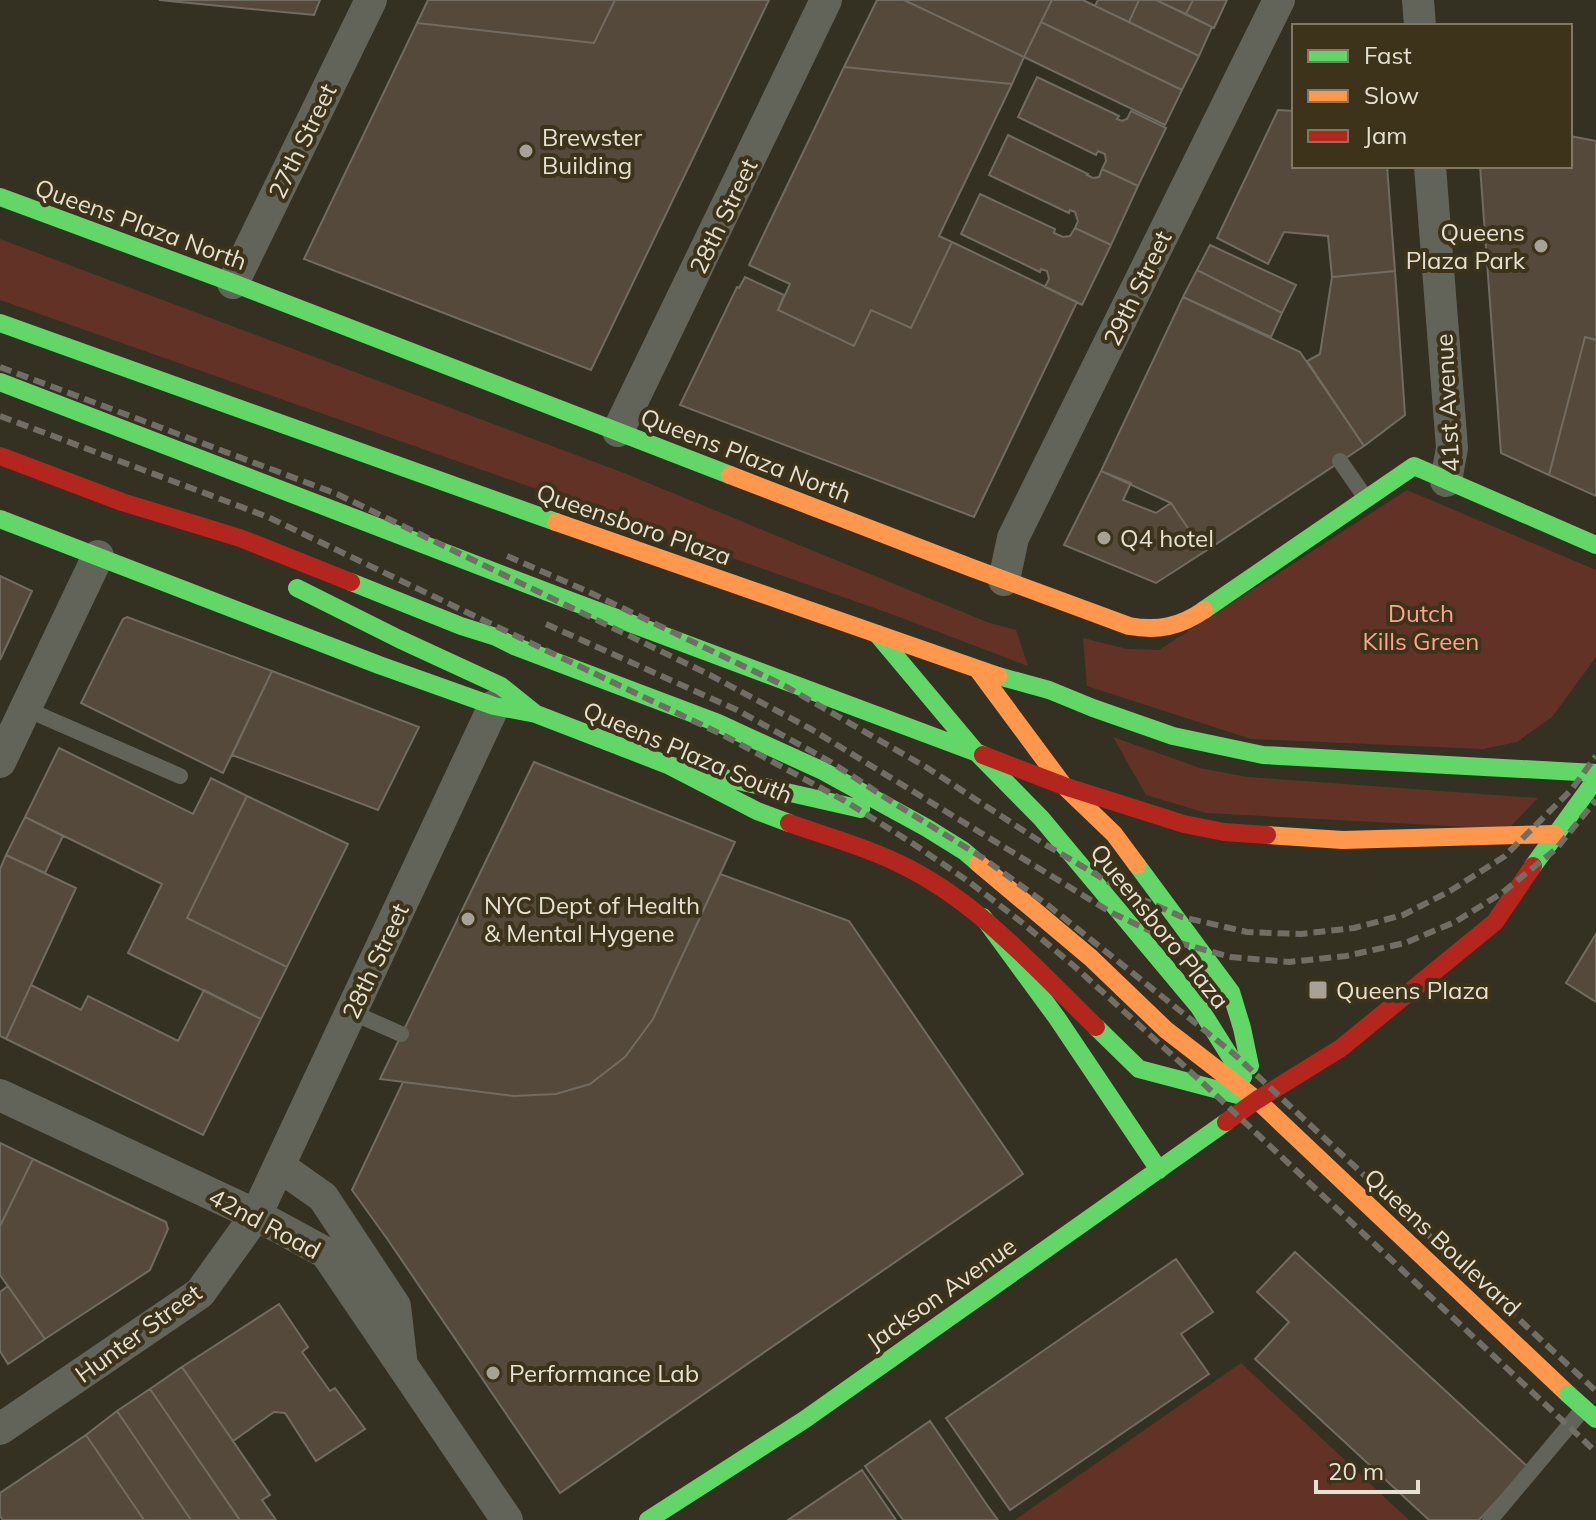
<svg xmlns="http://www.w3.org/2000/svg" width="1596" height="1520" viewBox="0 0 1596 1520" font-family="Mulish,sans-serif">
	<style>
		.green { fill: #633226 }
		.building { fill: #54493b; stroke: #726b61; stroke-width: 2 }
		.lines { fill: none; stroke-linecap: round; stroke-linejoin: round }
		.lane { stroke: #626359; stroke-width: 16 }
		.street { stroke: #626359; stroke-width: 32 }
		.fast { stroke: #63d668; stroke-width: 18 }
		.slow { stroke: #ff974d; stroke-width: 18 }
		.jam { stroke: #b3261e; stroke-width: 18 }
		.rail { stroke: #706e65; stroke-width: 6; stroke-dasharray: 12 6; stroke-linecap: butt }
		.fast-bridge { stroke: #63d668; stroke-width: 18 }
		.poi-dot { fill: #a7a294; stroke: #3c331a; stroke-width: 3 }
		.labels { text-anchor: middle; dominant-baseline: central; stroke-width: 8; stroke-linejoin: round; paint-order: stroke }
		.poi-label { font-size: 24px; fill: #e5e0d1; stroke: #3c331a; text-anchor: start }
		.street-label { font-size: 24px; fill: #e5e0d1; stroke: #3c331a }
		.park-label { font-size: 24px; fill: #ffa391; stroke: #3c331a }
	</style>
	<rect width="100%" height="100%" fill="#343022"/>
	<path class="green" d="M0 239 624 473 987 622 1016 630 1028 666 894 615 0 300Z
		M1407 490 1596 570V657L1552 717 1517 742 1483 749 1251 739 1087 686 1083 638 1127 649 1159 650Z
		M1113 737 1200 768 1248 777 1538 798 1508 829 1206 813 1146 795Z
		M1241 1363 1409 1520H1016V1519Z"/>
	<path class="building" d="M159 0H320L314 15Z
		M428 0H615L594 43 417 23Z
		M615 0H769L591 370 304 259 417 23 594 43Z
		M877 0H904L1024 57 1012 84 844 67Z
		M904 0H1052L1024 57Z
		M1052 0H1083L1199 56 1182 90 1041 22Z
		M1098 0H1139L1129 22 1095 6Z
		M1139 0H1156L1212 27 1199 56 1129 22Z
		M1160 0H1193L1186 14 1160 2Z
		M1193 0H1227L1214 28 1186 14Z
		M1041 22 1182 90 1165 125 1024 57Z
		M844 67 1012 84 939 236 952 242 911 328 871 310 854 346 778 310 790 284 749 265Z
		M1037 77 1119 116 1117 119 1122 121 1127 119 1131 111 1166 128 1138 186 1102 169 1106 161 1105 154 1098 151 1096 155 1018 117Z
		M1278 110 1294 111V166H1387L1395 271 1332 277 1328 236 1284 232 1268 264 1217 238Z
		M1008 135 1088 174 1087 175 1093 178 1099 177 1102 169 1138 186 1111 245 1075 228 1078 221 1075 212 1070 210 1069 213 989 175Z
		M1570 136 1596 141V340L1585 337 1549 475 1501 453 1480 166H1570Z
		M980 194 1055 229 1054 233 1063 237 1070 236 1075 228 1111 245 1082 305 1045 287 1049 279 1047 271 1041 269 1040 272 961 234Z
		M952 242 1077 302 974 517 680 405 737 287 739 288 745 277 784 295 778 310 854 346 871 310 911 328Z
		M1210 245 1296 285 1282 313 1197 270Z
		M1197 270 1282 313 1271 337 1183 297Z
		M1395 271 1405 415 1364 446 1307 361 1320 354 1332 277Z
		M1183 297 1300 352 1364 446 1204 552 1171 503 1101 471Z
		M1585 337 1596 340V496L1549 475Z
		M1101 471 1131 483 1123 500 1156 513 1171 503 1204 552 1156 583 1064 545Z
		M0 576 32 591 0 660Z
		M127 617 272 671 223 773 81 703 123 619Z
		M272 671 419 727 378 810 232 755Z
		M59 748 193 814 211 778 247 796 187 918 287 967 261 1019 128 953 162 884 25 817Z
		M534 762 735 842 653 1019 625 1057 590 1084 556 1094 514 1096 380 1079Z
		M247 796 348 844 287 967 187 918Z
		M25 817 63 836 45 873 6 855Z
		M6 855 76 888 6 1039 0 1036V869Z
		M720 874 849 921 1023 1174 560 1493 388 1240 352 1190 403 1082 514 1096 556 1094 590 1084 625 1057 653 1019Z
		M1596 934V1002L1566 983Z
		M31 985 81 1010 88 996 178 1041 204 990 261 1019 203 1135 6 1039Z
		M0 1143 33 1159 0 1226Z
		M33 1159 166 1222 168 1229 150 1270 45 1339 0 1275V1226Z
		M1295 1252 1528 1467 1479 1520H1429L1255 1359 1289 1322 1257 1292Z
		M1176 1259 1213 1312 1181 1334 1209 1374 1010 1510 946 1418Z
		M8 1286 45 1339 8 1364 0 1351V1292Z
		M279 1304 308 1347 302 1352 330 1391 335 1388 365 1429 316 1461 285 1413 274 1412 233 1441 182 1367Z
		M182 1367 270 1495 262 1500 276 1520H240L150 1389Z
		M150 1389 239 1519 237 1520H191L117 1411Z
		M117 1411 191 1520H144L86 1435Z
		M930 1421 987 1505 998 1520H903L881 1489 865 1466Z
		M86 1435 144 1520H3L0 1516V1493Z
		M862 1470 896 1520H788Z"/>
	<g class="lines">
		<path class="lane" d="M1340 461 1365 497
			M26 709 180 776
			M351 1012 401 1034
			M1490 1520 1584 1408"/>
		<path class="street" d="M1418 0 1420 26
			M1430 166 1452 448 1446 481
			M233 283 371 0
			M618 431 826 0
			M1004 580 1013 538 1279 0
			M0 762 98 556
			M0 1095 256 1215 326 1253 507 1520
			M279 1166 323 1197 395 1306 401 1358
			M0 1429 200 1293 256 1215 494 706"/>
		<path class="fast" d="M0 197 233 283 730 475
			M0 323 556 522
			M0 382 571 601 983 755
			M0 519 379 665 494 706 536 714 668 765 757 811 789 823
			M351 582 461 626 496 637 514 646 718 723 823 771 927 828 964 851 978 863
			M297 588 399 639 501 686 536 714
			M1204 610 1414 466 1596 545
			M877 634 976 752 1041 818 1199 1007 1243 1077
			M998 676 1049 690 1093 708 1173 736 1263 755 1596 773
			M668 765 861 809
			M1137 865 1231 992 1242 1028 1250 1066
			M1533 866 1596 779
			M983 917 1057 1018 1159 1170
			M1096 1027 1139 1069 1257 1100
			M648 1520 804 1420 1226 1122"/>
		<path class="slow" d="M730 475 972 568 1129 626C1157 631 1180 627 1204 610
			M556 522 998 676
			M978 670 1064 786 1114 834 1137 865
			M1267 835 1343 840 1555 834
			M978 863 1091 958 1165 1029 1257 1100
			M1257 1100 1568 1394"/>
		<path class="jam" d="M0 456 122 502 240 538 351 582
			M983 755 1064 786 1184 824 1224 832 1267 835
			M789 823C825 836 864 846 898 863 977 900 1035 968 1096 1027
			M1226 1122 1257 1100 1341 1048 1495 922 1533 866"/>
		<path class="rail" d="M0 367 337 494 710 675 811 729 1112 913 1172 941 1231 957 1289 962 1346 956 1405 943 1455 922 1502 893 1556 849 1596 800
			M0 416 268 517 725 736 845 801 912 843 968 881 1020 921 1074 966 1204 1084 1596 1452
			M507 556 591 593 785 686 926 767 1041 842 1124 891 1182 917 1247 932 1301 934 1354 928 1403 915 1450 891 1505 856 1572 789 1596 756
			M546 624 737 710 829 761 897 805 983 858 1049 906 1234 1054 1596 1391"/>
		<path class="fast-bridge" d="M1568 1394 1596 1419"/>
	</g>
	<g class="poi-dot">
		<circle cx="526" cy="151" r="8"/>
		<circle cx="1541" cy="246" r="8"/>
		<circle cx="1104" cy="538" r="8"/>
		<circle cx="468" cy="919" r="8"/>
		<rect x="1308" y="980" width="20" height="20" rx="4"/>
		<circle cx="493" cy="1373" r="8"/>
	</g>
	<g class="labels">
		<g class="poi-label">
			<text x="542" y="137">Brewster<tspan x="542" dy="28">Building</tspan></text>
			<text x="1525" y="232" text-anchor="end">Queens<tspan x="1525" dy="28">Plaza Park</tspan></text>
			<text x="1120" y="538">Q4 hotel</text>
			<text x="484" y="905">NYC Dept of Health<tspan x="484" dy="28">&amp; Mental Hygene</tspan></text>
			<text x="1336" y="990">Queens Plaza</text>
			<text x="509" y="1373">Performance Lab</text>
		</g>
		<g class="street-label">
			<text transform="translate(302 141) rotate(-64)">27th Street</text>
			<text transform="translate(723 216) rotate(-64)">28th Street</text>
			<text transform="translate(141 224) rotate(20)">Queens Plaza North</text>
			<text transform="translate(1137 288) rotate(-64)">29th Street</text>
			<text transform="translate(1447 403) rotate(-93)">41st Avenue</text>
			<text transform="translate(746 455) rotate(21)">Queens Plaza North</text>
			<text transform="translate(634 524) rotate(19)">Queensboro Plaza</text>
			<text transform="translate(688 752) rotate(23)">Queens Plaza South</text>
			<text transform="translate(1160 926) rotate(51)">Queensboro Plaza</text>
			<text transform="translate(375 961) rotate(-65)">28th Street</text>
			<text transform="translate(265 1223) rotate(28)">42nd Road</text>
			<text transform="translate(1443 1242) rotate(43)">Queens Boulevard</text>
			<text transform="translate(941 1293) rotate(-35)">Jackson Avenue</text>
			<text transform="translate(138 1333) rotate(-36)">Hunter Street</text>
		</g>
		<g class="park-label">
			<text x="1421" y="613">Dutch<tspan x="1421" dy="28">Kills Green</tspan></text>
		</g>
	</g>
	<rect x="1292" y="24" width="280" height="144" fill="#3c331a" stroke="#807863" stroke-width="2"/>
	<rect x="1308" y="50" width="40" height="12" fill="#63d668" stroke="#807863" stroke-width="2"/>
	<text x="1364" y="64" font-size="24" fill="#e5e0d1">Fast</text>
	<rect x="1308" y="90" width="40" height="12" fill="#ff974d" stroke="#807863" stroke-width="2"/>
	<text x="1364" y="104" font-size="24" fill="#e5e0d1">Slow</text>
	<rect x="1308" y="130" width="40" height="12" fill="#b3261e" stroke="#807863" stroke-width="2"/>
	<text x="1364" y="144" font-size="24" fill="#e5e0d1">Jam</text>
	<path d="M1316 1480v12h102v-12" fill="none" stroke="#e5e0d1" stroke-width="4"/>
	<text x="1328" y="1480" font-size="24" fill="#e5e0d1" stroke="#3c331a" stroke-width="6" paint-order="stroke">20 m</text>
</svg>
